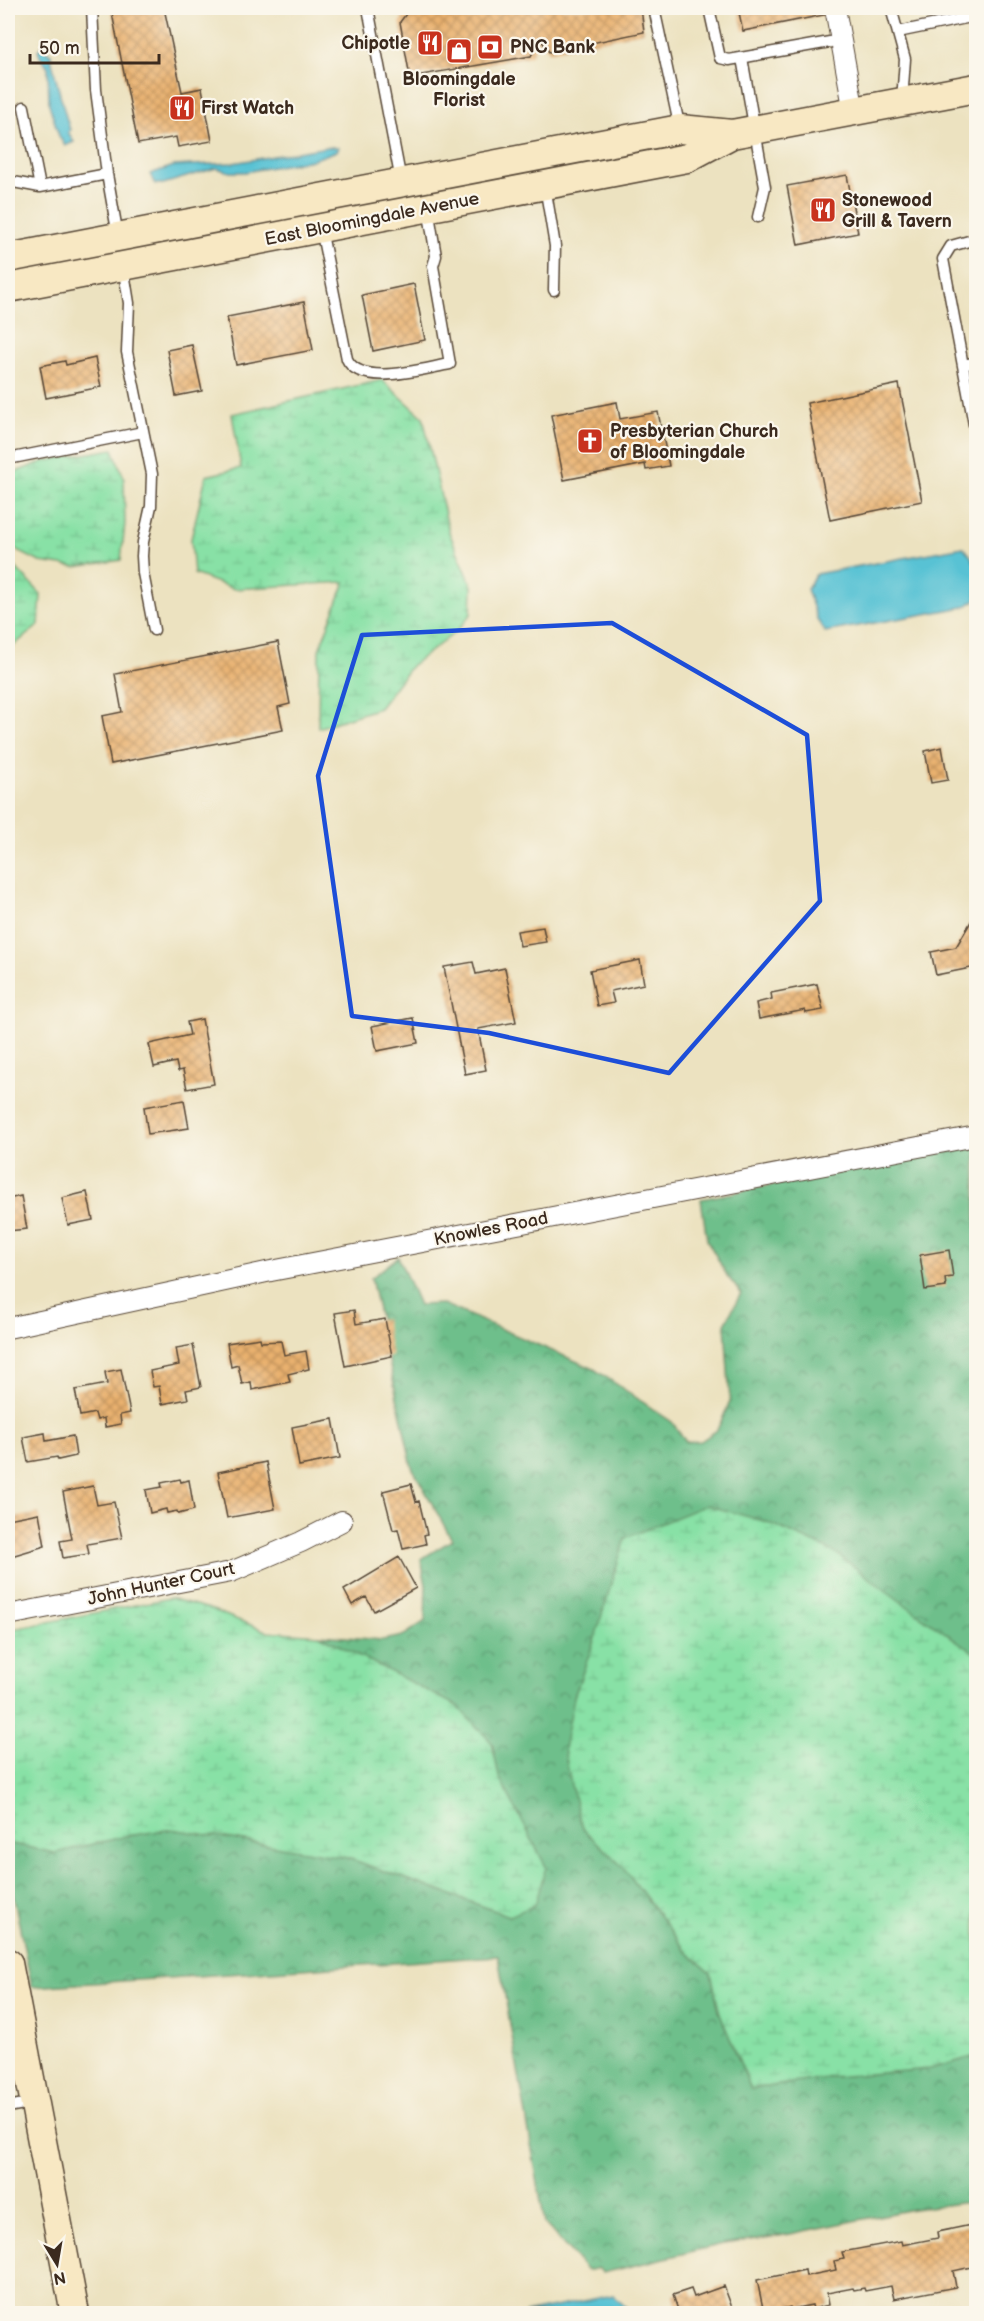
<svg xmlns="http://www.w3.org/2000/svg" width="984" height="2321" viewBox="0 0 984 2321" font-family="'Balsamiq Sans',sans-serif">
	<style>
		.forest { fill: url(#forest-crowns); stroke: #547454; stroke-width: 1.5 }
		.wetland { fill: url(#wetland-marsh); stroke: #628662; stroke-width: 1.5 }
		.water { fill: #58c2d4; stroke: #4a7679; stroke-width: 1.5 }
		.building { fill: url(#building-cross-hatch) }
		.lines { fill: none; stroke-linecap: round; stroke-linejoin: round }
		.lane-casing { stroke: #564636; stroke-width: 13 }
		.street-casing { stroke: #564636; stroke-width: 22 }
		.secondary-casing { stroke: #564636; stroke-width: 31 }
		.lane { stroke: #fff; stroke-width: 10 }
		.street { stroke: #fff; stroke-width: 20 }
		.secondary { stroke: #f8e8c3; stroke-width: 28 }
		.marked { fill: none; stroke: #1d4ed8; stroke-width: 4.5; stroke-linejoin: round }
		.labels { text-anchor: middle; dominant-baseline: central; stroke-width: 4.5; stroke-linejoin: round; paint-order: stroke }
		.poi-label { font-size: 18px; font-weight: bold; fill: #3b2a1e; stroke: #fbf7ec; text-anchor: start }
		.street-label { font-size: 18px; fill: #3b2a1e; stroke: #fbf7ec }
	</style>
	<defs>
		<pattern id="forest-crowns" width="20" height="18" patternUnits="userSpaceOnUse" patternTransform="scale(1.5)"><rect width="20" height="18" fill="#6ebf8b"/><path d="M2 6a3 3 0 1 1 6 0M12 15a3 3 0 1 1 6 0" fill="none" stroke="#5c9b71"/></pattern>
		<pattern id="wetland-marsh" width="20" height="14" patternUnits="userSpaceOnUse" patternTransform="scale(1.5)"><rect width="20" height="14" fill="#88e1a6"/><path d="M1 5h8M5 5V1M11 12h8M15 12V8" fill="none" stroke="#76c18e"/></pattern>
		<pattern id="building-cross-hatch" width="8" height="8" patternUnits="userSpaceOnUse" patternTransform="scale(1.5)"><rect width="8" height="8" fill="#e9b16e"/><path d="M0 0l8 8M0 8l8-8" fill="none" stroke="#be905a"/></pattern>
	</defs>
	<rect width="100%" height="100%" fill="#fbf7ec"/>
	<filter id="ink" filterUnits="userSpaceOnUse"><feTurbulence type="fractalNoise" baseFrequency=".0167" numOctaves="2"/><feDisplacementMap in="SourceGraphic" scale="12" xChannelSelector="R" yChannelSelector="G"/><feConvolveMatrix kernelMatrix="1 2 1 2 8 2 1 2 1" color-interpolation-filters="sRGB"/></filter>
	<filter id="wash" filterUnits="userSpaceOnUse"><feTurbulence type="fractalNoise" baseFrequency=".008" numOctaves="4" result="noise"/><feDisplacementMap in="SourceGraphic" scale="24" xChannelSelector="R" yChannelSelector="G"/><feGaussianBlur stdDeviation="1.35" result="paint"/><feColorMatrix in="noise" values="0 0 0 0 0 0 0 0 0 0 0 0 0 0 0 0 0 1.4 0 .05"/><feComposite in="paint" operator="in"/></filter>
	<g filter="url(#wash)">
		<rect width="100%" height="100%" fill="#ece2c0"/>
		<path class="forest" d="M976 1146V1654L915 1612 595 1638 574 1697 582 1828 624 1868 686 1951 711 1973 720 2014 751 2089 833 2077 929 2069 976 2056V2201L913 2209 785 2235 723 2244 603 2273 598 2268 587 2271 545 2224 498 1956 32 1987 8 1870V1843L55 1853 127 1836 172 1829 348 1858 510 1916 546 1867 499 1777 492 1743 457 1706 319 1635 383 1640 403 1636 425 1621 426 1585 421 1559 452 1540 412 1467 371 1278 398 1257 419 1305 443 1304 594 1369 672 1422 686 1442 701 1441 717 1430 730 1402 725 1324 741 1293 728 1277 707 1240 701 1199Z"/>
		<path class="wetland" d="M382 380 423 417 449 532 472 586 471 614 457 631 411 666 379 708 318 728 319 650 345 582 234 589 194 574 191 539 206 476 241 468 232 414Z
			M113 449 124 478 125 523 121 560 75 567 40 562 8 546V475L45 461Z
			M8 565 15 567 41 594 39 625 8 650Z
			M706 1505 767 1522 834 1552 915 1612 976 1654V2056L929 2069 833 2077 751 2089 720 2014 711 1973 686 1951 624 1868 582 1828 571 1785 564 1749 574 1697 595 1638 625 1538Z
			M170 1598 210 1609 266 1631 319 1635 457 1706 492 1743 499 1777 546 1867 535 1905 510 1916 348 1858 172 1829 127 1836 55 1853 8 1843V1630Z"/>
		<path class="water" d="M42 46H46V51L51 54C50 58 66 118 70 130L68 132 74 142 65 146 59 136 49 104 48 67 40 57 38 50Z
			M327 147H339L337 151 312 160 245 172H230L216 168 163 184H155L150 174 174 166 233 163Z
			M963 547C982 566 977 574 976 600L964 607 825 632 817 619 807 589 816 574Z
			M613 2295 632 2313H525Z"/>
		<g id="blocks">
			<path class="building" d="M111 8H164L182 92 202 88 212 141 178 147 176 137 138 144Z
				M405 8H641L644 32 549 52 540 38 531 56 410 77 400 22 406 14Z
				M738 8H823L824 15 743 31Z
				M847 175 858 233 798 245 787 186Z
				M414 284 425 340 373 351 362 295Z
				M304 302 313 350 236 365 227 317Z
				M192 345 202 391 176 396 167 350Z
				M95 358 101 387 46 398 40 366 65 361 66 365Z
				M899 384 922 501 830 520 807 403Z
				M617 402 620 419 658 412 669 466 646 470 645 464 564 480 551 415Z
				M278 642 290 704 278 707 283 730 111 764 102 716 122 712 115 674Z
				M942 747 948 780 931 783 925 751Z
				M976 913V967L936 975 931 952 956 947Z
				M543 927 546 942 520 946 517 931Z
				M640 960 644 984 611 991 614 1003 597 1006 590 970Z
				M473 962 476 974 505 968 516 1022 478 1029 486 1070 465 1074 444 967Z
				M817 984 823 1010 806 1013 805 1010 759 1019 756 1003 772 999 771 993Z
				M413 1018 418 1043 377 1051 372 1026Z
				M202 1019 214 1084 187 1089 183 1070 178 1071 176 1062 154 1067 149 1044 190 1035 187 1022Z
				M184 1100 189 1128 148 1134 144 1107Z
				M87 1192 93 1220 68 1225 62 1198Z
				M21 1196 27 1229 8 1231V1199Z
				M949 1250 953 1277 945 1278 946 1287 925 1290 920 1255Z
				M354 1310 356 1324 385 1319 392 1356 345 1366 335 1313Z
				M260 1338 261 1342 281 1341 284 1355 306 1351 309 1369 288 1374 290 1382 252 1390 251 1382 242 1384 238 1365 231 1367 227 1343Z
				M193 1345 201 1387 186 1390 188 1399 162 1404 159 1386 153 1387 150 1371 179 1365 176 1348Z
				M121 1369 130 1413 120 1415 121 1424 105 1427 104 1418 97 1420 95 1413 80 1416 75 1390 107 1384 105 1372Z
				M333 1419 340 1458 299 1466 292 1427Z
				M45 1433 46 1441 73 1436 76 1456 58 1460 57 1457 28 1462 23 1437Z
				M266 1462 275 1509 227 1518 218 1472Z
				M180 1479 181 1482 189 1480 194 1510 178 1514 177 1511 167 1513 166 1509 150 1513 146 1490 162 1487 161 1483Z
				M411 1484 416 1502 419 1501 427 1534 424 1535 426 1544 403 1549 398 1529 393 1530 383 1491Z
				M93 1486 97 1505 114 1502 122 1538 87 1544 89 1554 63 1558 60 1541 72 1539 63 1492Z
				M39 1513 45 1546 8 1557V1519Z
				M399 1557 416 1588 374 1611 366 1597 352 1605 344 1590Z
				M976 2224V2266L953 2271 956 2287 894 2299 891 2286 865 2291 864 2288 854 2290 853 2288 827 2293 829 2305 813 2309 812 2305 792 2309 790 2307 764 2313 757 2280 805 2270 806 2276 836 2270 834 2261 844 2259 842 2252 901 2241 902 2245 938 2238 937 2232Z
				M724 2286 734 2313H679L673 2295 691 2289 694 2297Z"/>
		</g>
	</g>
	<g filter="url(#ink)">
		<use href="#blocks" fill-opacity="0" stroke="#564636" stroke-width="1.5"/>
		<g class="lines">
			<defs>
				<path id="lane" d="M92 8 96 90 107 174 118 236
					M368 8 401 181
					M654 8 680 129
					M709 8 720 58 729 60 841 40
					M891 8 905 59 902 101
					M898 32 976 16
					M742 58 765 187 758 217
					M24 107 40 187
					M8 181 40 187 107 174
					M545 186 555 246 554 290
					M321 229 347 359C360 388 425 368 450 364L433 266 436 256 428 208
					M976 239 951 246 943 259 976 435
					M123 266 129 303 127 352 152 474 151 506 143 542 142 556 143 573 154 630
					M963 365 976 362
					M8 459 143 432
					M8 2107 34 2102"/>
				<path id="street" d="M835 8 854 112
					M8 1328 271 1271 976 1136
					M8 1615 231 1572 301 1542 342 1521"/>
				<path id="secondary" d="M8 258 680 129 732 134 976 88
					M8 288 687 158 732 134
					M8 1963 75 2314"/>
			</defs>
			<use href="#lane" class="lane-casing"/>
			<use href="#street" class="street-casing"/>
			<use href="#secondary" class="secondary-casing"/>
			<use href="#lane" class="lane"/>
			<use href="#street" class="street"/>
			<use href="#secondary" class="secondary"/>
		</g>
	</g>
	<path class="marked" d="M612 623 807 735 820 901 669 1073 489 1033 352 1016 318 776 362 635Z"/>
	<defs>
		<symbol id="restaurant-square" viewBox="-11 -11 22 22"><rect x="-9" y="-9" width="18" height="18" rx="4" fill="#c8321e" stroke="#fbf7ec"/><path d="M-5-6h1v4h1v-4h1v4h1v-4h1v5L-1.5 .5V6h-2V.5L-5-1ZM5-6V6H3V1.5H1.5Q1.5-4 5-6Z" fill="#fff"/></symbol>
		<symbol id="bank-square" viewBox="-11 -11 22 22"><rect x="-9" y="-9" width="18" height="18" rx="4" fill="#c8321e" stroke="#fbf7ec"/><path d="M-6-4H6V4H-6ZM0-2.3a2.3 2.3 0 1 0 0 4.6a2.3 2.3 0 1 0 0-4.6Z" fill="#fff"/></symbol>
		<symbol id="shop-square" viewBox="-11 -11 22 22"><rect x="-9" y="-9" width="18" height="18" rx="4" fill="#c8321e" stroke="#fbf7ec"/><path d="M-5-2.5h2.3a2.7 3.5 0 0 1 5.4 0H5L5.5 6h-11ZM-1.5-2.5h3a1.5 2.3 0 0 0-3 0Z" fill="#fff"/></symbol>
		<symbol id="church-square" viewBox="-11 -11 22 22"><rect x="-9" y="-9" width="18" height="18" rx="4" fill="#c8321e" stroke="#fbf7ec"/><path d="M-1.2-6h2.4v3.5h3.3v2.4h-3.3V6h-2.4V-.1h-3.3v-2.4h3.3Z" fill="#fff"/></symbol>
	</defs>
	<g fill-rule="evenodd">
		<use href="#restaurant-square" x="415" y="28" width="30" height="30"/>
		<use href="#bank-square" x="475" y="32" width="30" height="30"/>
		<use href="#shop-square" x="444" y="36" width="30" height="30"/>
		<use href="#restaurant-square" x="167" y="93" width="30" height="30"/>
		<use href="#restaurant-square" x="808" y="195" width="30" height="30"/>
		<use href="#church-square" x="575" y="426" width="30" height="30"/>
	</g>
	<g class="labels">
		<g class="poi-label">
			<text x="410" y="43" text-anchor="end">Chipotle</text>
			<text x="510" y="47">PNC Bank</text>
			<text x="459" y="79" text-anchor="middle">Bloomingdale<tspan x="459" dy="21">Florist</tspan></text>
			<text x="201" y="108">First Watch</text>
			<text x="842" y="200">Stonewood<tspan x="842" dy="21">Grill &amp; Tavern</tspan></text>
			<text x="610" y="431">Presbyterian Church<tspan x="610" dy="21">of Bloomingdale</tspan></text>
		</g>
		<g class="street-label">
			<text transform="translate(372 219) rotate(-11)">East Bloomingdale Avenue</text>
			<text transform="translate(491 1229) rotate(-11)">Knowles Road</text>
			<text transform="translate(161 1584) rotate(-12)">John Hunter Court</text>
		</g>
	</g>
	<rect width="984" height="2321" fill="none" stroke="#fbf7ec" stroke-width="30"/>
	<g transform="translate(57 2264) rotate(169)" stroke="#fbf7ec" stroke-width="4.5" paint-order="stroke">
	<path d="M0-4.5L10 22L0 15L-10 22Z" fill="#3b2a1e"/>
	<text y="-9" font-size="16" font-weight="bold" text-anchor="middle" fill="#3b2a1e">N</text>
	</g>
	<path d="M30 54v9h129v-9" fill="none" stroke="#3b2a1e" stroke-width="3"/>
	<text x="39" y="54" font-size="18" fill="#3b2a1e" stroke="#fbf7ec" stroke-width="4.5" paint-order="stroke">50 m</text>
</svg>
